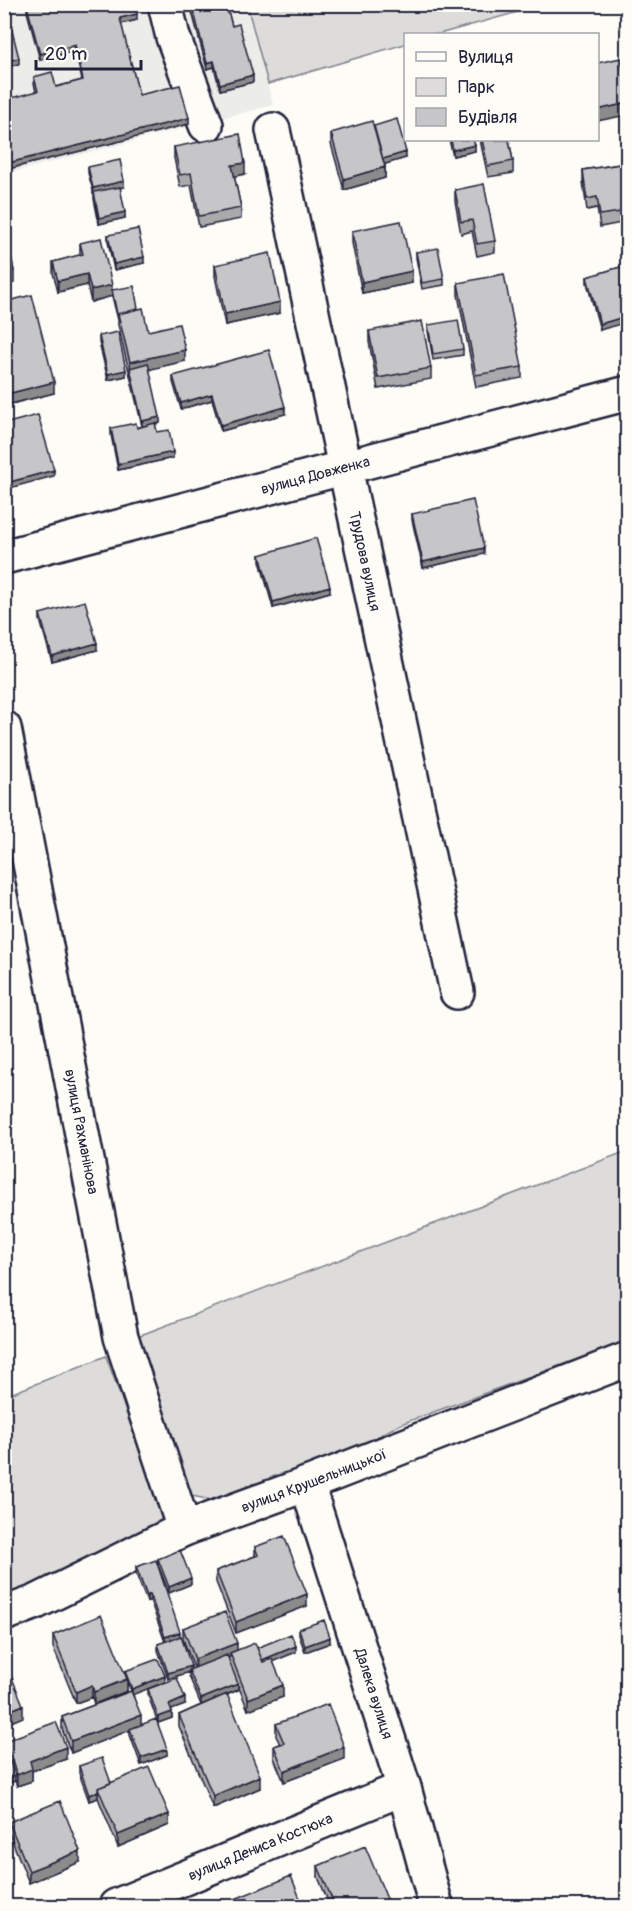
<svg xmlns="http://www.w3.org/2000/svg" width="632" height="1911" viewBox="0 0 632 1911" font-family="Pangolin,sans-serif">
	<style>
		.built { fill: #ecece9 }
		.green { fill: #dddcdb; stroke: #807f8b; stroke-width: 1.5 }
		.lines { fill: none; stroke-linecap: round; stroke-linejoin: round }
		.street-casing { stroke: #22223b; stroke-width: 38 }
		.street { stroke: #fdfcf7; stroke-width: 33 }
		.wall { fill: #aaaaac; stroke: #22223b; stroke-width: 1.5 }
		.shaded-wall { fill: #8b8b8c; stroke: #22223b; stroke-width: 1.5 }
		.building { fill: #c6c6c8; stroke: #22223b; stroke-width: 1.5 }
		.labels { text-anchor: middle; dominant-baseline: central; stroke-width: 4.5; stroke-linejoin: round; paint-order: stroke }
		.street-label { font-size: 15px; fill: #22223b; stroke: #fdfcf7 }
	</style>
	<rect width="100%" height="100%" fill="#fdfcf7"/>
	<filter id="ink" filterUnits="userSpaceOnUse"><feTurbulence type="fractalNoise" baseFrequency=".0167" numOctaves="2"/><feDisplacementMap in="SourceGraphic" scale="12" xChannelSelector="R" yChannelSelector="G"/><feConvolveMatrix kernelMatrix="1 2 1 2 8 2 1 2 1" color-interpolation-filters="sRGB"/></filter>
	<g filter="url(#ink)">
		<path class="built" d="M5 5H247L273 105 5 174Z"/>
		<path class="green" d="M247 5V4L543 5 439 34H406L405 44 268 84Z
			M627 1151V1341L401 1424 319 1468 211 1500 192 1496 175 1477 138 1336Z
			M106 1356 160 1507 163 1520 92 1562 5 1602V1396Z"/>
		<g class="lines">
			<defs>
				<g id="street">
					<path d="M165 4 173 37 206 125"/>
					<path id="s1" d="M273 130 457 992"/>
					<path id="s2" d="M4 557 628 393"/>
					<path id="s3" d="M4 728 121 1337 184 1529"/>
					<path id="s4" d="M307 1484 404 1788 436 1906"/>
					<path id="s5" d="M4 1614 36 1602 184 1529 307 1484 628 1359"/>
					<path id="s6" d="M116 1906 404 1788"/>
				</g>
			</defs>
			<use href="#street" class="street-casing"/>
			<use href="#street" class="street"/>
		</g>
		<path class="wall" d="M190 4H226L232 26 253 82 220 90 214 67 207 69Z
			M27 6 137 20 121 24 139 95 189 124 4 170V100L36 92 34 83V77L56 87 82 80 75 51 40 60 27 12Z
			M374 126 406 158 385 164V178L344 190 331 144V133Z
			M449 140H473L475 151 453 156Z
			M480 140H509L513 161V173L488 177Z
			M174 147 245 174 234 176 241 208V219L199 227 191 185 180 187 174 158Z
			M627 163V222L600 227 597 208 587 210 583 182V170Z
			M88 167 124 187 120 188 125 218 99 224 94 199V194L88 173Z
			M455 190 495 241V252L477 256 472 231 461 234 455 201Z
			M4 223 14 271V283L4 284Z
			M352 231 412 283 362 293 352 243Z
			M108 235 144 263 114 270 108 242Z
			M80 243 112 290 138 309 148 331 185 361 149 369 160 423 155 424 157 432 173 458 118 470 111 435V428H137L142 426 118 325V320L112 296 91 302 87 285 58 292 53 273V262L80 255Z
			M416 252 444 279V285L422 289 416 258Z
			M215 265 280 313 225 325 215 276Z
			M627 265 600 330 587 283V277Z
			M458 283 522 367V378L476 387 458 295Z
			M4 302 54 393 7 405 4 395Z
			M428 325 463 349V355L433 360 428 331Z
			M369 331 431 368V379L378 389 369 342Z
			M99 336 126 376 108 380 99 342Z
			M173 376 285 414 221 431 212 400 181 409 173 382Z
			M412 514 484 554 423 568 412 520Z
			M260 555 330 592 273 608 260 561Z
			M40 614 97 650 52 662 40 620Z
			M255 1547 307 1606 236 1633 216 1582V1571L255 1556Z
			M158 1559 191 1584 169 1593 158 1565Z
			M136 1567 180 1637 191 1669 194 1668 183 1639V1628L237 1651 257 1648 296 1652 273 1661 283 1697 248 1710 238 1685V1690L227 1695 260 1788 213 1808 179 1726V1715L201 1705 189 1676V1672L168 1679 158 1650V1644L165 1642 150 1600 147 1602 136 1574Z
			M299 1629 330 1643 305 1652 299 1635Z
			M53 1635 125 1676V1671L165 1682 133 1694 141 1725 167 1755 141 1765 130 1735V1730L71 1753 62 1729V1717L131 1691 127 1681V1691L94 1704 92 1697 76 1703 53 1647Z
			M148 1689 185 1705 171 1710 172 1718 158 1723 148 1695Z
			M276 1724 344 1759 284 1782 274 1758V1746L280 1744 276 1736Z
			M5 1741 66 1759 32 1771V1781L17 1786 15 1781 4 1785Z
			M79 1766 111 1783 169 1825 118 1847 98 1798 89 1801 79 1773Z
			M9 1822 80 1862 29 1883 9 1833Z
			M318 1866 390 1906H330L318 1877Z"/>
		<path class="shaded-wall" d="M137 14V20L120 24V18Z
			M75 45V51L40 60V54Z
			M19 58V64L4 68V62Z
			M214 61V67L207 69V63Z
			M253 75V82L220 90V84Z
			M627 103V115L597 121V110Z
			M189 118V124L4 170V164Z
			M475 145V151L453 156V150Z
			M406 152V158L382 165V159Z
			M245 163V174L232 177V165Z
			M385 167V178L344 190V179Z
			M124 181V187L93 194V188Z
			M125 212V218L99 224V218Z
			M144 257V263L114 270V264Z
			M412 271V283L362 293V282Z
			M87 274V285L58 292V281Z
			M112 285V296L91 302V290Z
			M280 302V313L225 325V314Z
			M627 316V322L600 330V324Z
			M185 350V361L131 374 130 362Z
			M126 370V376L108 380V374Z
			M54 382V393L7 405V394Z
			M212 394V400L181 409V403Z
			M285 407V414L221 431V425Z
			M160 417V423L142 427V421Z
			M173 452V458L118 470V464Z
			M54 470V476L6 489V483Z
			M484 548V554L423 568V562Z
			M330 586V592L273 608V602Z
			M97 643V650L52 662V656Z
			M191 1578V1584L169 1593V1587Z
			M150 1594V1600L147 1602V1596Z
			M307 1594V1606L236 1633V1622Z
			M180 1632V1638L165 1643V1637Z
			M330 1637V1643L305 1652V1646Z
			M237 1643V1654L230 1653V1657L195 1670V1659Z
			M296 1646V1652L262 1666V1660Z
			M191 1666V1672L189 1670V1672L168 1679V1673Z
			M165 1676V1682L132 1695V1689Z
			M127 1679V1691L94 1704V1692Z
			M238 1684V1690L201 1705V1699Z
			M92 1685V1697L76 1703V1692Z
			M283 1685V1697L248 1710V1699Z
			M185 1698V1705L169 1711V1705Z
			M23 1705V1717L4 1725V1713Z
			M172 1712V1718L158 1723V1717Z
			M141 1715V1726L71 1753V1741Z
			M66 1747V1759L32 1771V1781L17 1786V1775L30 1761Z
			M344 1747V1759L284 1782V1771Z
			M167 1749V1755L141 1765V1758Z
			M15 1775V1781L4 1785V1779Z
			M260 1776V1788L213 1808V1796Z
			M98 1791V1798L89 1801V1795Z
			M169 1814V1825L118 1847V1835Z
			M80 1851V1862L29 1883V1871Z"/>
		<path class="building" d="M32 4H135L137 14 120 18 139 95 180 85 189 118 4 164V100L38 91 34 77 52 72 56 87 83 80 75 45 40 54 27 6Z
			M192 4H226L232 26 239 24 253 75 220 84 214 61 207 63Z
			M7 11 19 58 4 62V12Z
			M621 58 627 90V103L597 110V63Z
			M397 119 406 152 383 159 374 126Z
			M372 121 385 167 344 179 331 133Z
			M240 134 245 163 232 165 241 208 199 216 191 173 180 175 174 147Z
			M451 140H473L475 145 453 150Z
			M482 140H509L513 161 488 166Z
			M120 160 124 181 93 188 88 167Z
			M627 163V211L600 215 597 197 587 199 583 170Z
			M484 184 495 241 477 244 472 220 461 222 455 190Z
			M120 187 125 212 99 218 94 192Z
			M401 221 412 271 362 282 352 231Z
			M4 223H5L14 271 4 273Z
			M138 229 144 257 114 264 108 235Z
			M101 238 112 285 91 290 87 274 58 281 53 262 83 254 80 243Z
			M438 248 444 279 422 283 416 252Z
			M270 253 280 302 225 314 215 265Z
			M627 265V316L600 324 587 277Z
			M504 274 522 367 476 375 458 283Z
			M134 286 138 309 117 314 112 290Z
			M32 295 54 382 7 394 4 383V302Z
			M143 308 148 331 179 324 185 350 130 362 118 314Z
			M458 320 463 349 433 354 428 325Z
			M422 321 431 368 378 378 369 331Z
			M118 332 126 370 108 374 99 336Z
			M269 350 285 407 221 425 212 394 181 403 173 376Z
			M148 363 160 417 142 421 130 368Z
			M38 415 54 470 6 483 4 477V424Z
			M136 423 137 428 155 423 157 432 169 430 173 452 118 464 111 428Z
			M473 500 484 548 423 562 412 514Z
			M316 538 330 586 273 602 260 555Z
			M85 601 97 643 52 656 40 614Z
			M284 1536 307 1594 236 1622 216 1571 258 1555 255 1547Z
			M180 1550 191 1578 169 1587 158 1559Z
			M156 1560 180 1632 165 1637 150 1594 147 1596 136 1567Z
			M225 1612 237 1643 195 1659 183 1628Z
			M101 1615 127 1679 94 1692 92 1685 76 1692 53 1635Z
			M324 1620 330 1637 305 1646 299 1629Z
			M291 1634 296 1646 262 1660 257 1648Z
			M181 1636 191 1666 168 1673 158 1644Z
			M255 1643 263 1662 272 1659 283 1685 248 1699 230 1653Z
			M227 1655 238 1684 201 1699 189 1670Z
			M4 1658 23 1705 4 1713Z
			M158 1659 165 1676 132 1689 125 1671Z
			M177 1678 185 1698 169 1705 172 1712 158 1717 148 1689Z
			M131 1691 141 1715 71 1741 62 1717Z
			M227 1694 260 1776 213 1796 179 1715Z
			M328 1704 344 1747 284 1771 274 1746 284 1743 276 1724Z
			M156 1719 167 1749 141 1758 130 1729Z
			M56 1722 66 1747 30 1761 32 1769 17 1775 5 1741Z
			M4 1746 15 1775 4 1779Z
			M102 1758 111 1783 98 1788V1791L89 1795 79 1766Z
			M149 1767 169 1814 118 1835 98 1788Z
			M60 1801 80 1851 29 1871 9 1822Z
			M365 1846 390 1906H335L318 1866Z
			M291 1876 303 1906H238L235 1899Z"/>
	</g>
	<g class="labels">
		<g class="street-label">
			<text stroke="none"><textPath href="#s2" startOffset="322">вулиця Довженка</textPath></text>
			<text stroke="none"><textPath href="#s1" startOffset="441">Трудова вулиця</textPath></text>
			<text stroke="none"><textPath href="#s3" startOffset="411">вулиця Рахманінова</textPath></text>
			<text stroke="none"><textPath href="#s5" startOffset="338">вулиця Крушельницької</textPath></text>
			<text stroke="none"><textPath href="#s4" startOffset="220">Далека вулиця</textPath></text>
			<text stroke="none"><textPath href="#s6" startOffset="156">вулиця Дениса Костюка</textPath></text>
		</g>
	</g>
	<rect width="632" height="1911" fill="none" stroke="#fdfcf7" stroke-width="24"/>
	<rect x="12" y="12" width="608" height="1887" fill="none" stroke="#22223b" stroke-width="2" filter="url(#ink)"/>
	<rect x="404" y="33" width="195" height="108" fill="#fdfcf7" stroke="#a5a5ac" stroke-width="1.5"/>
	<rect x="416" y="52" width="30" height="9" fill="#fdfcf7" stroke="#a5a5ac" stroke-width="1.5"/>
	<text x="458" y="63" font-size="18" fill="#22223b">Вулиця</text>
	<rect x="416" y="78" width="30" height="18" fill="#dddcdb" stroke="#a5a5ac" stroke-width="1.5"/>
	<text x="458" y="93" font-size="18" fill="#22223b">Парк</text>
	<rect x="416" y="108" width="30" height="18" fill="#c6c6c8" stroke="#a5a5ac" stroke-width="1.5"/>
	<text x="458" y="123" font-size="18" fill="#22223b">Будівля</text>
	<path d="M36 60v9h105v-9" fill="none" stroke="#22223b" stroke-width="3"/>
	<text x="45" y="60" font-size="18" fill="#22223b" stroke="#fdfcf7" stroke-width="4.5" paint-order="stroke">20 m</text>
</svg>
